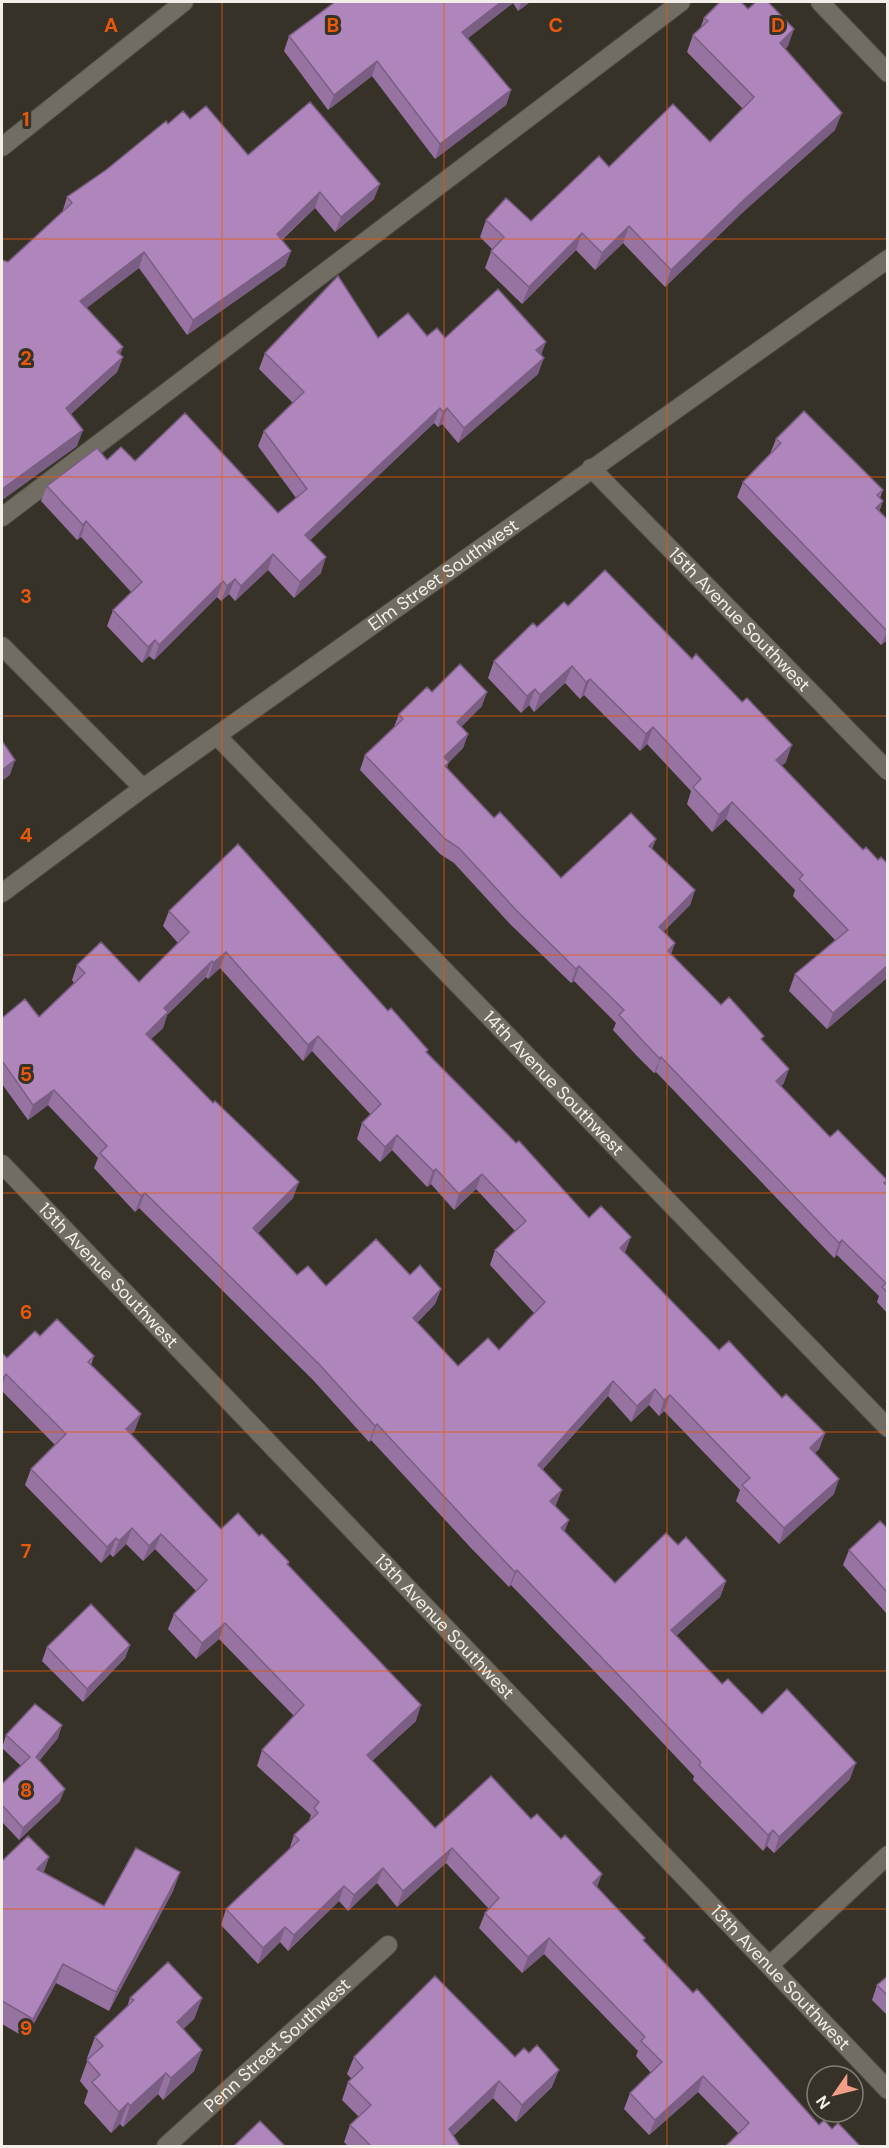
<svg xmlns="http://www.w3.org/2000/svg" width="889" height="2148" viewBox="0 0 889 2148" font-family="'DM Sans',sans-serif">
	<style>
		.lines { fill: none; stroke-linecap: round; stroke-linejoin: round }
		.lane-casing { stroke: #514d44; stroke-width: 20 }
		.street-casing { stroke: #514d44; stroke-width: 20 }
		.secondary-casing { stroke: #514d44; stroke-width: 20 }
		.lane { stroke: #726d62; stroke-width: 18 }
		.street { stroke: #726d62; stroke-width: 18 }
		.secondary { stroke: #726d62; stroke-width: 18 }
		.wall { fill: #9673a1; fill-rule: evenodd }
		.shaded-wall { fill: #7a5e83 }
		.building { fill: #af86bb; stroke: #7a5e83; stroke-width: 1.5; fill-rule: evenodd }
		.grid { fill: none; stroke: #e8590c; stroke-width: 1.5; stroke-opacity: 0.55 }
		.labels { text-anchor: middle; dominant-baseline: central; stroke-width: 6; stroke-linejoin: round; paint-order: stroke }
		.street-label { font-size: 18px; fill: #f1efe8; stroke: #363228 }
		.grid-label { font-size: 20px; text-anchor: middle; font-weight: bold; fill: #e8590c; stroke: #363228; stroke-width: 6; stroke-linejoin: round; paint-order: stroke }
	</style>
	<rect width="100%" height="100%" fill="#363228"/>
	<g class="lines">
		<defs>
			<path id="lane" d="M2 517 681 2"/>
			<g id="street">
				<path d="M820 2 888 73"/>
				<path d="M2 147 184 2"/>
				<path id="s1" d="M591 468 888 771"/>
				<path d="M2 646 143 788"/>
				<path id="s2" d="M218 737 888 1428"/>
				<path id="s3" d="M2 1164 888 2090"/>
				<path d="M770 1965 888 1855"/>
				<path id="s4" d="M166 2146 388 1945"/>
			</g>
			<g id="secondary">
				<path id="s5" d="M2 893 143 788 888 259"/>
			</g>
		</defs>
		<use href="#lane" class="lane-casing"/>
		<use href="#street" class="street-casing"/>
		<use href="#secondary" class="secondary-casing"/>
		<use href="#lane" class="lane"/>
		<use href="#street" class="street"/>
		<use href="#secondary" class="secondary"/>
	</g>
	<path class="wall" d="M335 2H530L518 11 513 3 468 38 511 90 506 105 435 159 372 76 328 110 284 51 289 36Z
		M704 18 788 46 785 49 835 130 742 213 665 287 623 243 595 270 576 250 522 304 485 268 492 249 480 237 486 220 531 221 609 167 710 142 743 109 687 52 693 35 700 29Z
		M190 119 248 155 374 199 335 232 315 208 282 240 291 251 285 266 187 335 139 268 86 308 123 347 120 354 123 357 117 372 71 414 77 446 2 500V260L8 262 62 213 67 197 106 170 168 124Z
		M427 336 445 338 541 356 538 374 458 443 442 424 438 427 434 423 310 540 321 573 294 598 268 570 235 601 229 594 221 601 217 597 154 660 149 656 142 663 107 626 113 610 131 592 81 537 77 540 41 501 47 486 107 460 135 461 278 513 296 498 258 446 264 431 293 403 259 369 265 353 378 338Z
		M776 439 883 490 880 498 883 501 879 512 888 520V643L886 641 881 645 737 497 743 482 770 454Z
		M568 606 786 762 781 766 863 850 878 860 888 864V977L827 1029 789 991 795 974 835 940 793 896 795 890 726 819 712 832 687 804 691 791 647 744 640 751 584 695 580 699 565 683 534 712 529 705 521 713 488 678 494 661 537 627Z
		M432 692 482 706 461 727 468 734 463 748 448 763 447 768 494 818 561 878 656 839 652 849 695 890 690 905 664 931 671 955 721 1005 762 1041 784 1083 781 1086 830 1137 887 1180 886 1184 888 1186V1314L877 1302 879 1296 837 1255 834 1258 656 1072 654 1073 637 1056 613 1030 616 1023 574 981 571 983 511 925 454 863 440 854 360 770 365 755 394 727 399 714Z
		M169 911 388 1011 427 1053 589 1218 625 1253 719 1350 782 1398 825 1433 819 1449 815 1453 834 1494 779 1544 736 1501 740 1490 664 1411 659 1416 649 1405 631 1422 608 1396 543 1469 565 1532 615 1583 678 1545 726 1581 720 1597 676 1636 722 1684 850 1779 774 1853 767 1846 763 1851 693 1780 694 1776 626 1704 511 1585 509 1587 471 1548 371 1440 369 1442 313 1380 139 1208 135 1212 94 1168 98 1158 48 1105 28 1120 2 1084V1018L39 1017 74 983 72 980 77 965 139 982 178 943 163 926ZM220 968 303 1061 312 1051 371 1115 362 1123 357 1139 380 1162 392 1150 427 1187 431 1184 454 1210 476 1189 515 1231 495 1250 490 1265 534 1313 499 1350 458 1366 417 1323 435 1304 441 1289 410 1275 326 1286 297 1275 258 1233 293 1198 151 1039 163 1028 167 1015 206 977 208 979Z
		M40 1336 94 1356 91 1365 135 1430 131 1434 221 1529 259 1536 289 1562 288 1565 416 1721 372 1761 435 1828 531 1819 597 1887 645 1938 644 1941 693 1993 819 2125 832 2129 860 2146 739 2134 698 2092 649 2135 624 2109 630 2093 651 2073 636 2056 638 2051 544 1954 522 1973 479 1928 485 1913 489 1909 446 1863 397 1907 377 1883 348 1911 339 1901 288 1951 280 1942 258 1964 221 1925 226 1909 289 1850 294 1835 309 1821 311 1815 257 1766 262 1750 294 1716 219 1639 196 1659 168 1629 174 1614 196 1591 155 1549 143 1561 126 1544 113 1557 110 1554 101 1563 25 1485 31 1469 55 1445 2 1391V1353L7 1358Z
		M888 1529V1615L843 1565 849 1550Z
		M130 1645 125 1658 83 1702 42 1661 47 1647Z
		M6 1735 58 1738 39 1761 60 1801 19 1840 2 1822V1784L21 1766 2 1748Z
		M49 1857 43 1873 104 1906 180 1872 173 1891 109 2011 56 1983 26 2038 2 2024V1861Z
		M888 1976V2016L872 2000 877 1985Z
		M130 1998H202L194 2019 183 2029 202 2050 194 2071 163 2100 158 2094 123 2127 120 2124 111 2133 84 2103 88 2091 80 2081 88 2059 87 2058 95 2037 127 2007Z
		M354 2057H515L552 2087 516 2122 493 2098 453 2136 460 2146H348L344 2142 350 2125 359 2117 342 2100 348 2082 352 2079 347 2074Z"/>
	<path class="shaded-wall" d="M501 2H513V3L457 47 462 32Z
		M521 2H530L518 11Z
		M794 29 788 46 773 60 780 43Z
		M377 61 372 76 328 110 334 95Z
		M511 90 506 105 435 159 440 144Z
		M842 113 835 130 742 213 665 287 671 270 748 196Z
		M380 184 374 199 335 232 341 217Z
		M320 192 315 208 271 249 277 234Z
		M629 226 623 243 595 270 602 253Z
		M582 233 576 250 522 304 529 287Z
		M291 251 285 266 187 335 193 320Z
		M144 252 139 268 75 317 80 301Z
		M546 342 540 358 536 350Z
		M123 347 117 362 123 357 117 372 60 424 66 408Z
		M544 358 538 374 458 443 464 428Z
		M440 408 434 423 299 551 305 535Z
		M447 408 442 424 438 427 443 412Z
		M83 430 77 446 2 500V489Z
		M883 501 877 516 876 508Z
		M86 521 81 537 77 540 83 525Z
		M273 554 268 570 235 601 241 586Z
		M326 557 321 573 294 598 300 582Z
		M235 579 229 594 221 601 227 586Z
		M223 581 217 597 154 660 159 645Z
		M888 629V635L886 641 881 645Z
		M155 640 149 656 142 663 148 647Z
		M572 666 565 683 534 712 540 695Z
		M590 679 584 695 580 699 586 682Z
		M535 689 529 705 521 713 527 696Z
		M487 692 482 706 451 736 457 722Z
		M653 727 647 744 640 751 646 734Z
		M468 734 463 748 448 763 443 776 444 757Z
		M792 745 786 762 770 777 776 760Z
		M15 760 10 775 2 781V770Z
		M732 802 726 819 712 832 719 815Z
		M656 839 650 854 649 846Z
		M695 890 690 905 654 941 659 927Z
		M675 943 670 958 668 951Z
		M226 952 220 968 208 979 213 963Z
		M212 961 206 977 167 1015 163 1028 140 1050 146 1034 164 1008Z
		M888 965V977L827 1029 833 1013Z
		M579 966 574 981 571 983 576 969Z
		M318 1036 312 1051 303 1061 308 1045Z
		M661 1057 656 1072 654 1073 660 1059Z
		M789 1069 784 1083 771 1096 776 1081Z
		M54 1090 48 1105 28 1120 33 1105Z
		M397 1135 392 1150 380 1162 385 1147Z
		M436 1169 431 1184 427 1187 433 1171Z
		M482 1174 476 1189 454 1210 459 1194Z
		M299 1182 293 1198 247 1243 253 1228Z
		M145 1193 139 1208 135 1212 141 1196Z
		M631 1237 625 1253 620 1248Z
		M842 1240 837 1255 834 1258 839 1243Z
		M441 1289 435 1304 407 1333 413 1318Z
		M6 1374 2 1387V1379Z
		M613 1381 608 1396 533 1480 538 1465Z
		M655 1389 649 1405 631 1422 637 1406Z
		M670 1395 664 1411 659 1416 664 1400Z
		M141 1414 135 1430 120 1445 126 1429Z
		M377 1424 371 1440 369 1442 375 1426Z
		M825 1433 819 1449 804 1463 810 1448Z
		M839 1479 834 1494 779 1544 784 1528Z
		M562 1490 556 1505 545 1516 550 1501Z
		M569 1520 563 1536 561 1528Z
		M132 1528 126 1544 113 1557 119 1541Z
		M161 1534 155 1549 143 1561 149 1546Z
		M116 1538 110 1554 101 1563 107 1547Z
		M517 1570 511 1585 509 1587 515 1572Z
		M726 1581 720 1597 665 1646 671 1630Z
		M225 1623 219 1639 196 1659 202 1643Z
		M130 1645 125 1658 83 1702 87 1689Z
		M421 1705 416 1721 361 1771 367 1755Z
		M62 1725 58 1738 31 1770 36 1757Z
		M856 1763 850 1779 774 1853 779 1837Z
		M65 1789 60 1801 19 1840 23 1828Z
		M773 1830 767 1846 763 1851 768 1835Z
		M452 1848 446 1863 397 1907 403 1891Z
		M49 1857 42 1877 37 1869Z
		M383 1868 377 1883 348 1911 354 1895Z
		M180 1872 173 1891 109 2011 116 1992Z
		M602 1874 596 1890 593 1883Z
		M344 1886 339 1901 288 1951 294 1935Z
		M285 1927 280 1942 258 1964 263 1948Z
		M549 1938 544 1954 522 1973 528 1957Z
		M63 1964 56 1983 26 2038 33 2019Z
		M202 1998 194 2019 169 2043 177 2022Z
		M202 2050 194 2071 163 2100 171 2078Z
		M559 2070 552 2087 516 2122 522 2105Z
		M166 2073 158 2094 123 2127 130 2106Z
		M703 2076 698 2092 649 2135 655 2120Z
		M499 2081 493 2098 443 2146 449 2129Z
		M128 2103 120 2124 111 2133 119 2112Z"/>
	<path class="building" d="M335 2H501L462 32 511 90 440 144 377 61 334 95 289 36Z
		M720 2H741L748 9 756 2H768L794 29 780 43 842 113 748 196 671 270 629 226 602 253 582 233 529 287 491 251 504 237 486 220 506 198 531 221 599 156 609 167 673 104 710 142 754 97 693 35 708 21 704 18Z
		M310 102 380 184 341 217 320 192 277 234 291 251 193 320 144 252 80 301 123 347 117 352 123 357 66 408 83 430 2 489V260L8 262 72 203 67 197 106 170 166 121 168 124 183 111 190 119 206 106 248 155Z
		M338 276 378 338 408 313 427 336 437 328 445 338 498 289 546 342 536 350 544 358 464 428 447 408 443 412 440 408 305 535 326 557 300 582 273 554 241 586 235 579 227 586 223 581 159 645 155 640 148 647 113 610 142 582 86 521 83 525 47 486 97 448 107 460 121 447 135 461 185 413 278 513 307 489 264 431 304 392 265 353Z
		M804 411 883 490 877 495 883 501 876 508 888 520V629L886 630 743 482 781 443 776 439Z
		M605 570 692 659 696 654 742 702 747 698 792 745 776 760 863 850 866 847 878 860 881 857 888 864V965L833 1013 795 974 848 930 799 879 803 875 732 802 719 815 693 787 701 779 653 727 646 734 590 679 586 682 572 666 540 695 535 689 527 696 494 661 533 623 537 627 564 602 568 606Z
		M460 664 487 692 457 722 468 734 444 757 449 762 445 766 494 818 500 812 561 878 631 813 656 839 649 846 695 890 659 927 675 943 668 951 721 1005 729 997 764 1036 761 1039 789 1069 776 1081 830 1137 838 1130 887 1180 884 1183 888 1186V1293L882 1287 886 1283 842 1240 839 1243 661 1057 660 1059 643 1041 619 1015 624 1010 579 966 576 969 516 910 459 848 445 839 365 755 403 719 399 714 427 687 432 692Z
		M2 741 15 760 2 770Z
		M238 844 388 1011 391 1008 428 1050 426 1052 516 1143 519 1141 589 1218 601 1206 631 1237 620 1248 719 1350 729 1341 782 1398 786 1394 825 1433 810 1448 839 1479 784 1528 742 1485 750 1478 670 1395 664 1400 655 1389 637 1406 613 1381 538 1465 562 1490 550 1501 569 1520 561 1528 615 1583 666 1533 678 1545 686 1537 726 1581 671 1630 722 1684 728 1679 762 1714 787 1689 856 1763 779 1837 773 1830 768 1835 699 1765 701 1762 631 1688 517 1570 515 1572 477 1532 377 1424 375 1426 319 1364 145 1193 141 1196 100 1153 107 1146 54 1090 33 1105 2 1061V1018L25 999 39 1017 85 973 77 965 101 942 139 982 189 932 169 911ZM226 952 308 1045 318 1036 381 1104 362 1123 385 1147 397 1135 433 1171 436 1169 459 1194 482 1174 526 1221 495 1250 545 1302 499 1350 488 1338 458 1366 413 1318 441 1289 420 1265 410 1275 376 1239 326 1286 308 1266 297 1275 253 1228 299 1182 215 1101 213 1103 146 1034 168 1012 164 1008 212 961 213 963Z
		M57 1319 94 1356 88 1362 141 1414 126 1429 221 1529 238 1513 259 1536 262 1534 289 1562 287 1564 421 1705 367 1755 435 1828 491 1776 531 1819 537 1814 561 1839 565 1835 602 1874 593 1883 645 1938 643 1940 693 1993 697 1989 819 2125 824 2120 832 2129 838 2123 860 2146H726L749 2123 703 2076 655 2120 630 2093 662 2062 641 2041 645 2037 549 1938 528 1957 485 1913 499 1898 452 1848 403 1891 383 1868 354 1895 344 1886 294 1935 285 1927 263 1948 226 1909 299 1840 294 1835 318 1813 314 1808 319 1802 262 1750 304 1705 225 1623 202 1643 174 1614 207 1580 161 1534 149 1546 132 1528 119 1541 116 1538 107 1547 31 1469 66 1434 6 1374 2 1379V1353L7 1358 35 1331 40 1336Z
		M880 1521 888 1529V1593L849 1550Z
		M91 1604 130 1645 87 1689 47 1647Z
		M35 1704 62 1725 36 1757 65 1789 23 1828 2 1805V1784L30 1757 6 1735Z
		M28 1836 49 1857 37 1869 104 1906 136 1848 180 1872 116 1992 63 1964 33 2019 2 2001V1861Z
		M168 1962 202 1998 177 2022 202 2050 171 2078 166 2073 130 2106 128 2103 119 2112 92 2082 100 2075 87 2060 103 2046 95 2037 134 2000 130 1998Z
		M435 1976 515 2057 524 2048 529 2053 537 2045 559 2070 522 2105 499 2081 449 2129 460 2146H371L350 2125 371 2105 348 2082 363 2068 354 2057Z
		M888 1976V1996L877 1985Z
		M260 2121 285 2146H234Z"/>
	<path class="grid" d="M222 2V2146M444 2V2146M667 2V2146M2 239H888M2 477H888M2 716H888M2 955H888M2 1193H888M2 1432H888M2 1671H888M2 1909H888"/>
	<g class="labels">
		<g class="street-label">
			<text stroke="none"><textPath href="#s5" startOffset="544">Elm Street Southwest</textPath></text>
			<text stroke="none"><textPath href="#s1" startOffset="212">15th Avenue Southwest</textPath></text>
			<text stroke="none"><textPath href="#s2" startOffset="482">14th Avenue Southwest</textPath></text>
			<text stroke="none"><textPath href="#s3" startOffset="154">13th Avenue Southwest</textPath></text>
			<text stroke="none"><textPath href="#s3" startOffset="640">13th Avenue Southwest</textPath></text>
			<text stroke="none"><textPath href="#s3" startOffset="1126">13th Avenue Southwest</textPath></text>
			<text stroke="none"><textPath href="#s4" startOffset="150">Penn Street Southwest</textPath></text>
		</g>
	</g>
	<g class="grid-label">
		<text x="111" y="32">A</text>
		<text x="333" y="32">B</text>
		<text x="556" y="32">C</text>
		<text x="778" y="32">D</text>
		<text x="26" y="126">1</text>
		<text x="26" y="365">2</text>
		<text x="26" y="603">3</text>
		<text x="26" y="842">4</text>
		<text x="26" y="1081">5</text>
		<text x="26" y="1319">6</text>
		<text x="26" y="1558">7</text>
		<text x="26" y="1797">8</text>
		<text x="26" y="2035">9</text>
	</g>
	<rect width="889" height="2148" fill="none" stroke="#f1efe8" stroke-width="6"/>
	<g transform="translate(835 2094) rotate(235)"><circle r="28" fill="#363228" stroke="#817e75" stroke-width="1.5"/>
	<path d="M0-4.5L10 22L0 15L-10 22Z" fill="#f49e89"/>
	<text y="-9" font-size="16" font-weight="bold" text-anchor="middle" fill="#f1efe8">N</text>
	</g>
</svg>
